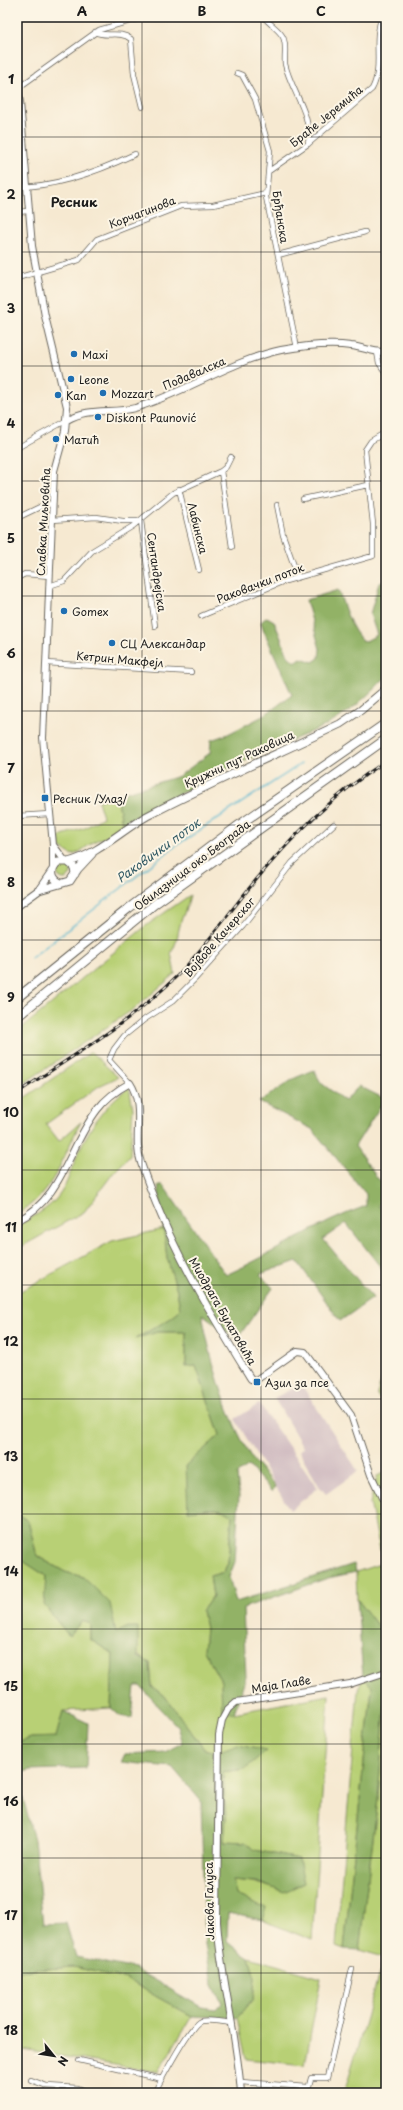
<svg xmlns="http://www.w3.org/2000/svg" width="403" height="2110" viewBox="0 0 403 2110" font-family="'Playpen Sans',sans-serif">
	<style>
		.industrial { fill: #d2bec2 }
		.green { fill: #b8d075; stroke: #6a7648 }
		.forest { fill: #92b266; stroke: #576741 }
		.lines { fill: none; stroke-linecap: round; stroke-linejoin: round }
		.stream { stroke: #50b5cf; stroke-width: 1.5 }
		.minor-casing { stroke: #68645b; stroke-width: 6 }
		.tertiary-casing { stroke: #68645b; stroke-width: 8 }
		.secondary-casing { stroke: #68645b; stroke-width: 9 }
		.motorway-casing { stroke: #68645b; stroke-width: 10 }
		.minor { stroke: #fff; stroke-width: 4.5 }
		.tertiary { stroke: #fff; stroke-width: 6 }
		.secondary { stroke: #fff; stroke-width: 7 }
		.motorway { stroke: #fff; stroke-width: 8 }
		.rail-casing { stroke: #1c1c1c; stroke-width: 3 }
		.rail { stroke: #fcf5e5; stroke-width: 1.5; stroke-dasharray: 4.5; stroke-linecap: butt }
		.grid { fill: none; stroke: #1c1c1c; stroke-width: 1; stroke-opacity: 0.55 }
		.poi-dot { fill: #1f6fb2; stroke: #fcf5e5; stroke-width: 1.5 }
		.labels { text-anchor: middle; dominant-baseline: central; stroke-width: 4; stroke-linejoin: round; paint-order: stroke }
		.street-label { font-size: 11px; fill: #1c1c1c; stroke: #fcf5e5 }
		.poi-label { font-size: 11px; fill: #1c1c1c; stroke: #fcf5e5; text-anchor: start }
		.water-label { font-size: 12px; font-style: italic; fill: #315964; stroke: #fcf5e5 }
		.quarter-label { font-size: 13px; font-weight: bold; fill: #1c1c1c; stroke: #fcf5e5 }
		.neatline { fill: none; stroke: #1c1c1c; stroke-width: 1.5 }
		.grid-label { font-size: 13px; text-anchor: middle; font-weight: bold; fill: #1c1c1c }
	</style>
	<rect width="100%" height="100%" fill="#fcf5e5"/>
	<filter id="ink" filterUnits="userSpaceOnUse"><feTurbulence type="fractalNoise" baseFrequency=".025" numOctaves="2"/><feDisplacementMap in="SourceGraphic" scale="8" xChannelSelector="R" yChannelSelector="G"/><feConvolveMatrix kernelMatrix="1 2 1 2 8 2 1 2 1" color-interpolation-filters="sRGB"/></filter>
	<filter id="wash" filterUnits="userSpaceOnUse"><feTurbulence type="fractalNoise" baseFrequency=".012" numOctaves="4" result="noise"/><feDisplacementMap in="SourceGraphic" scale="16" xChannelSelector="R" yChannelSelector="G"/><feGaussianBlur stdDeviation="0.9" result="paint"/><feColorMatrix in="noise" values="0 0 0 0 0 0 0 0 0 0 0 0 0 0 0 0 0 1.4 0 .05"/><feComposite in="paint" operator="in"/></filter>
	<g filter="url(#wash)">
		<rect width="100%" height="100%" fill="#f6e9d1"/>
		<path class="industrial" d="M301 1384 358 1471 326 1494 319 1486 299 1451 303 1447 274 1398Z
			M259 1404 318 1488 290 1510 235 1419Z"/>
		<path class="green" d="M117 795 122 823H127C118 830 111 836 100 839 90 842 83 852 72 855L61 848 59 838 62 835 85 828 103 817 98 801Z
			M57 872a7 7 0 1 1 14 0a7 7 0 1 1-14 0Z
			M190 895C188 907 181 917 179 929 177 939 177 942 171 953L175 974 135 1008 17 1088V1032L147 925Z
			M91 1052 118 1077 99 1086 46 1124 59 1141 81 1122C61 1159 56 1191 17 1214V1103Z
			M129 1087 133 1108 130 1156 114 1172 84 1212 17 1249V1225C29 1220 49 1208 57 1198 68 1185 72 1166 79 1151 91 1125 106 1104 129 1087Z
			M164 1229 167 1258 177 1290 180 1309 173 1317 137 1338 157 1332H186V1367L196 1366 220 1435 186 1466 202 1510C214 1508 221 1508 232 1515L228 1562 224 1572 210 1576 213 1596 202 1611 206 1628 204 1651 221 1681 222 1710 234 1713 329 1695 312 1940 262 1920 265 1908 236 1895 233 1880 252 1882 284 1891 299 1859 254 1850 245 1842 224 1841 226 1818 223 1772 245 1769 216 1752 204 1749 164 1695 152 1687 150 1663C117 1646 101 1608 83 1577L65 1572 37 1556 28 1521 17 1514V1293L112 1241Z
			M386 1366V1411L377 1394Z
			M386 1472V1637L357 1599 356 1572 383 1563 370 1503 377 1476Z
			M17 1557 46 1576 45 1605 69 1636 82 1621 91 1624V1640L113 1654 111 1708 63 1711 56 1738H31L17 1743Z
			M363 1677 372 1686 344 1949 336 1946 358 1690Z
			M386 1691V2093H344L384 1957 359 1950 378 1798Z
			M249 1957 321 1978 305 2065 246 2059 237 2018 253 2000 255 1978Z
			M74 1967 127 1979 157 1997 192 2016 158 2072 17 2049V1971Z"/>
		<path class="forest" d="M386 581V677C368 695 350 713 327 725L220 772 127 823H122L117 795 179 776 210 753 211 740 228 734 263 716 292 695 264 631 261 622 267 617 274 621 288 656 295 662 301 658 313 662 319 658 320 649 306 600 338 590C345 607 350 630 364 642L377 635 370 614 379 583Z
			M314 1070 321 1083 345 1101 359 1086 385 1099 355 1146 378 1179 386 1184V1199L378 1205 386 1216V1274L346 1223 323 1239 373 1298 340 1321 297 1261 260 1274 273 1288 237 1339 202 1314C211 1361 224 1408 247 1450 254 1463 266 1475 275 1486L272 1492 249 1466 237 1474 239 1496 235 1562 229 1577 236 1602 354 1564 356 1572 328 1578 243 1608 246 1677 234 1713 222 1711 221 1681 204 1651 206 1628 202 1611 213 1596 210 1576 224 1572 228 1562 232 1515C218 1505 204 1510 188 1511L186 1465 220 1435 196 1366 186 1367V1332H157L135 1339 173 1317 180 1309 177 1290 167 1258 158 1185H163L226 1275C273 1254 317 1223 366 1206V1194L312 1129 259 1102 295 1078Z
			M17 1514 28 1521 37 1556 65 1572 83 1577 110 1603 116 1633 128 1627H138V1657L150 1663 152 1687 164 1695 204 1749 217 1752 238 1744 267 1750 245 1769 223 1772 226 1818 224 1841 245 1842 254 1850 299 1859 304 1883 284 1892 256 1882 233 1880 236 1895 266 1908 262 1920 228 1913 227 1942 249 1957 255 1978 253 2000 237 2018 192 2016 157 1997 127 1979 74 1967 17 1971V1797L23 1798 34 1840 43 1924 66 1923 76 1957 135 1969 201 2007 217 2009 222 2003 212 1983 205 1944 201 1801 172 1767 121 1762 125 1754 165 1752 182 1743 177 1726 140 1686H135L132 1718 120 1716 111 1708 113 1654 91 1640V1624L82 1621 69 1636 44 1605 46 1576 17 1557Z
			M357 1599 386 1637V1691L378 1798 359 1950 344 1949 372 1687 363 1677Z
			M63 1711 88 1723 86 1768 30 1770 17 1774V1743L31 1738 56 1737Z"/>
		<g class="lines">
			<path class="stream" d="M31 958 177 845 301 764"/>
		</g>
	</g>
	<g filter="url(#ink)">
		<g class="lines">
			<defs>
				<path id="minor" d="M264 17C269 24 279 29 283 37 287 45 284 56 285 64 291 91 313 115 308 144
					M95 32C106 38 119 30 131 39L134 74 142 107
					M237 73 242 75 255 99 270 151 266 197 297 348
					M18 88 99 30 144 17
					M269 171 308 144 372 89C384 67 372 40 382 17
					M17 187C57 187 99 171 135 154
					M17 212 28 211
					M278 255 365 232
					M17 278 79 260 97 239 181 206 213 205 266 193
					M377 352 379 363 386 373
					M17 448 67 420
					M221 471 232 547
					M179 489 199 570
					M303 499 368 485
					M277 505 283 535 298 577
					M17 518 44 505 52 504
					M52 520 96 517 123 521H139
					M141 521 155 626
					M17 578 25 574 50 576
					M49 586 64 581 92 551 133 526 173 493 221 471 226 467 231 457
					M201 616 282 582 373 556V524L365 450 371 441 386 432
					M46 663 191 672
					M17 816 50 814
					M130 1083 109 1060 114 1049 124 1036 145 1019 173 1001 195 979 243 926 292 863 334 824
					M79 2060 162 2079
					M31 2080 47 2086 78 2088 90 2093
					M241 2082 307 2087 309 2086 311 2078H327L352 1969
					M154 2093C161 2081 190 2024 201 2021 209 2019 224 2022 232 2023"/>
				<path id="tertiary" d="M17 86 20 102 32 246 45 316 67 407 65 431 54 471 43 738 53 845V868
					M67 420C89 407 112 414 135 408 185 393 230 361 281 350 303 346 329 343 351 346 363 347 373 353 386 352
					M53 845 65 861
					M17 1221C63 1198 68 1148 97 1110 106 1098 117 1090 130 1083 146 1107 132 1137 141 1163 166 1239 207 1308 249 1376L251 1379 256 1380 297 1351 305 1352 351 1415 371 1475 386 1506
					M241 2093C237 2035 221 1979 217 1922L219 1735 222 1720 228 1709 236 1702 243 1701 350 1684 386 1672"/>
				<path id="secondary" d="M68 862C97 855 122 830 147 816 210 783 275 755 340 724L361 710 386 689
					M61 883C51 879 50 869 58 862H68L74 867 75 874
					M39 890 70 881 78 869 92 854
					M17 906 39 890 52 871"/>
				<path id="motorway" d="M17 998 129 908 239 825 386 723
					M17 1017 156 903 386 739"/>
			</defs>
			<use href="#minor" class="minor-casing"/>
			<use href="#tertiary" class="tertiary-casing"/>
			<use href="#secondary" class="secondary-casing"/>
			<use href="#motorway" class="motorway-casing"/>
			<use href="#minor" class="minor"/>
			<use href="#tertiary" class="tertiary"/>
			<use href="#secondary" class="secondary"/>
			<use href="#motorway" class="motorway"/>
			<defs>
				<path id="rail" d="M17 1093C72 1056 131 1022 178 975 205 947 227 915 251 886 292 836 332 796 386 761"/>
			</defs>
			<use href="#rail" class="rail-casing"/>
			<use href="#rail" class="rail"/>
		</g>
	</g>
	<path class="grid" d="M142 17V2093M261 17V2093M17 137H386M17 252H386M17 366H386M17 481H386M17 596H386M17 711H386M17 825H386M17 940H386M17 1055H386M17 1170H386M17 1285H386M17 1399H386M17 1514H386M17 1629H386M17 1744H386M17 1858H386M17 1973H386"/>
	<g class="poi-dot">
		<circle cx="74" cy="354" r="4"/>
		<circle cx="71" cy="379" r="4"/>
		<circle cx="103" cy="393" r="4"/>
		<circle cx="58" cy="395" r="4"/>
		<circle cx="98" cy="417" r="4"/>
		<circle cx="56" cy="439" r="4"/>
		<circle cx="64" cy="611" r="4"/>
		<circle cx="112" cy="643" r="4"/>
		<rect x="41" y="794" width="8" height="8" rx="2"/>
		<rect x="253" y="1378" width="8" height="8" rx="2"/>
	</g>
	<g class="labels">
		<g class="street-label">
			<text transform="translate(326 116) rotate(-39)">Браће Јеремића</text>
			<text transform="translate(142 212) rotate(-21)">Корчагинова</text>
			<text transform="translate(281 217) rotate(81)">Брђанска</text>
			<text transform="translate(194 373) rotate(-23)">Подавалска</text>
			<text transform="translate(43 522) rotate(-87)">Славка Миљковића</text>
			<text transform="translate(198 528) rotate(76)">Лабинска</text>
			<text transform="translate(157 572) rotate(82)">Сентандрејска</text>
			<text transform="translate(260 583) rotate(-21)">Раковачки поток</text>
			<text transform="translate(120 659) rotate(5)">Кетрин Макфејл</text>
			<text transform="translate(239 759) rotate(-25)">Кружни пут Раковица</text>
			<text transform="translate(192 865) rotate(-37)">Обилазница око Београда</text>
			<text transform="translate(219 937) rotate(-49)">Војводе Качерског</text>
			<text transform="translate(223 1311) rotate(60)">Миодрага Булатовића</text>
			<text transform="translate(281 1684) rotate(-9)">Маја Главе</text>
			<text transform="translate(209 1901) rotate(-91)">Јакова Галуса</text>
		</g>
		<g class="poi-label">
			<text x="82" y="354">Maxi</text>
			<text x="79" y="379">Leone</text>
			<text x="111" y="393">Mozzart</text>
			<text x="66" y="395">Kan</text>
			<text x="106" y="417">Diskont Paunović</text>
			<text x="64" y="439">Матић</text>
			<text x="72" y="611">Gomex</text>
			<text x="120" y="643">СЦ Александар</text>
			<text x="53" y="798">Ресник /Улаз/</text>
			<text x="265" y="1382">Азил за псе</text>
		</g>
		<g class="water-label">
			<text transform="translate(158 850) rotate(-36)">Раковички поток</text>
		</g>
		<g class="quarter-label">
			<text x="74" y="201">Ресник</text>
		</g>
	</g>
	<rect width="403" height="2110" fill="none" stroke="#fcf5e5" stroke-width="44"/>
	<g transform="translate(54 2056) rotate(120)" stroke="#fcf5e5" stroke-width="3" paint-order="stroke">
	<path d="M0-3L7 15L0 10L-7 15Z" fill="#1c1c1c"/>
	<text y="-6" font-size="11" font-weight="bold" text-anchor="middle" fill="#1c1c1c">N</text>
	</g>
	<rect x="22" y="22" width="359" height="2066" class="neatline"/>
	<g class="grid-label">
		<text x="82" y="16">A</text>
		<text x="202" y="16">B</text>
		<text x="321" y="16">C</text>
		<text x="11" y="84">1</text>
		<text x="11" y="199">2</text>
		<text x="11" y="313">3</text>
		<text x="11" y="428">4</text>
		<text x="11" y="543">5</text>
		<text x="11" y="658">6</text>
		<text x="11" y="773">7</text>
		<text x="11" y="887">8</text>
		<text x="11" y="1002">9</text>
		<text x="11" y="1117">10</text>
		<text x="11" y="1232">11</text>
		<text x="11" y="1346">12</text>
		<text x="11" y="1461">13</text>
		<text x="11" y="1576">14</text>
		<text x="11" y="1691">15</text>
		<text x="11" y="1806">16</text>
		<text x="11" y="1920">17</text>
		<text x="11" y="2035">18</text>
	</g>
</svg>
